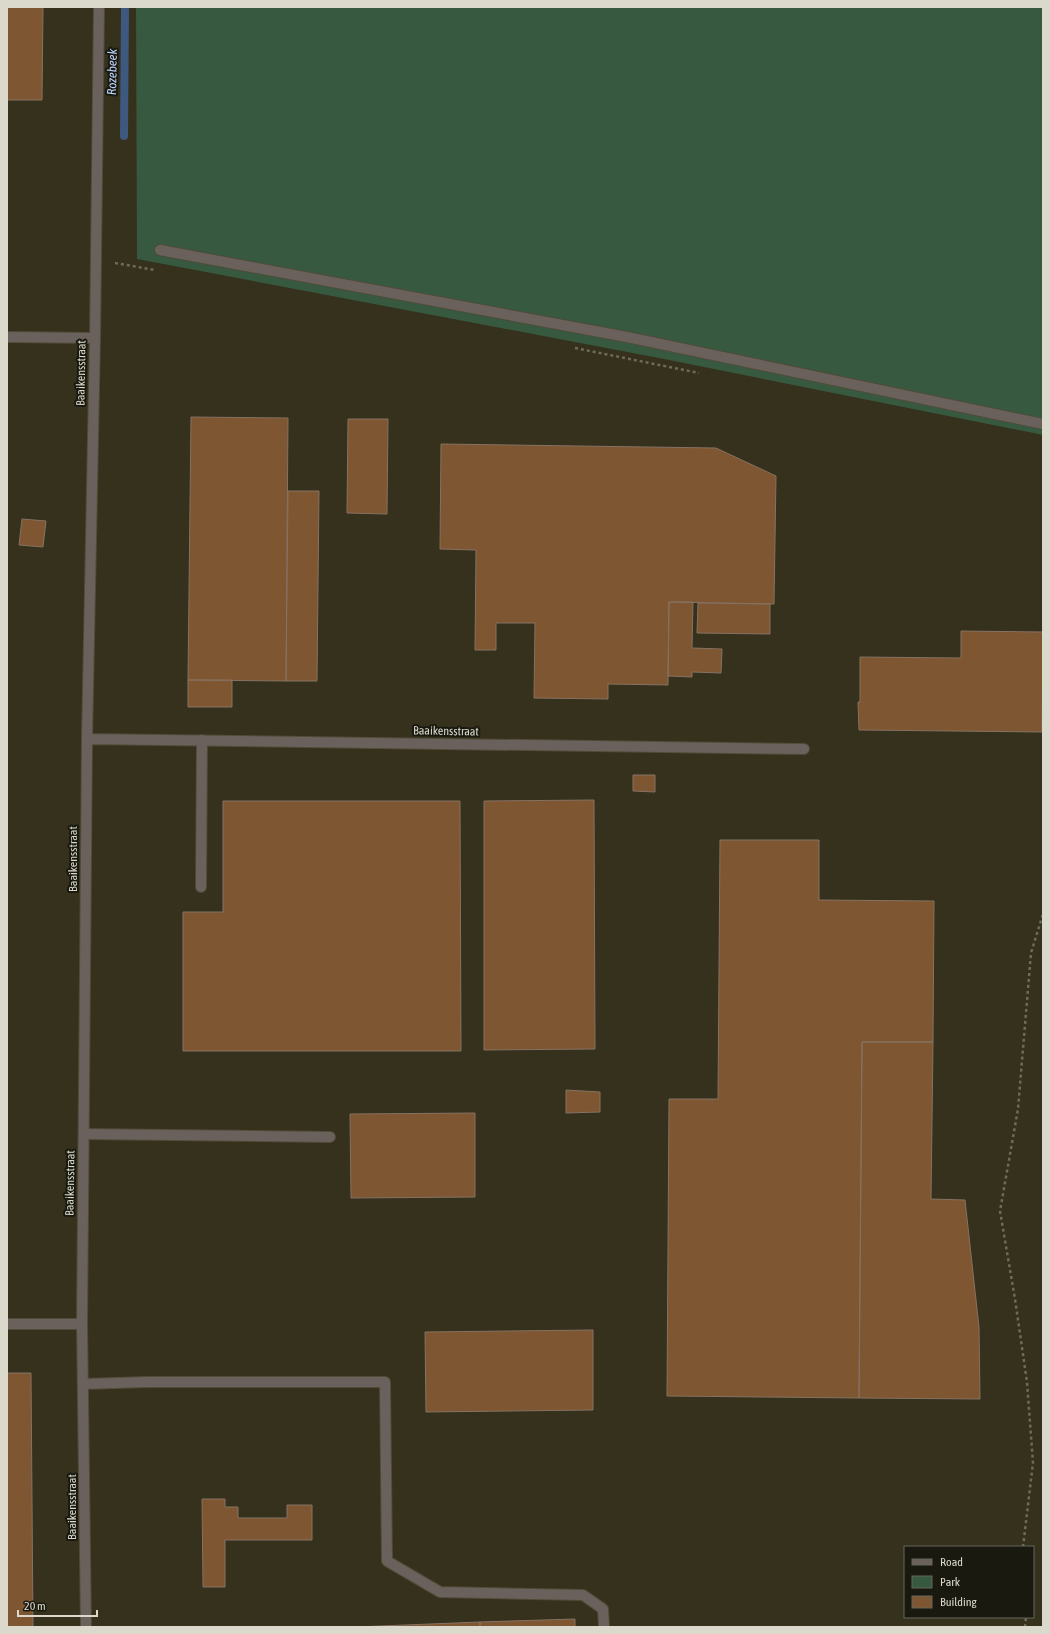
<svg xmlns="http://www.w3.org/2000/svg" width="1050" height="1634" viewBox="0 0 1050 1634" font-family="'Asap Condensed',sans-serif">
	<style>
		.green { fill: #36593f }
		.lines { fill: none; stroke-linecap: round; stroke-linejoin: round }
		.stream { stroke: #3d5980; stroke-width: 8 }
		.building { fill: #7e5632; stroke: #867262 }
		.service-casing { stroke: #504c38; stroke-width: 12 }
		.minor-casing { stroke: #504c38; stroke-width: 12 }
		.path { stroke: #6e6b58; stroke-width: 2.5; stroke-dasharray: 3 3; stroke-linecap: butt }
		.service { stroke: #6b615c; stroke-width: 10 }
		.minor { stroke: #6b615c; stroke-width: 10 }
		.labels { text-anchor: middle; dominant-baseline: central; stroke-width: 4; stroke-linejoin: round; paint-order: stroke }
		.street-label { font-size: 12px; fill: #dbd9cc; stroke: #1a1910 }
		.water-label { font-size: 13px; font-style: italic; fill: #b9d4fb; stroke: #1a1910 }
	</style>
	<rect width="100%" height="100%" fill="#35311c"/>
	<path class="green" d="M136 7H1043V435L659 358 137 259Z"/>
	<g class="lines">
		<path class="stream" d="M124 136 125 7"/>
	</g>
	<path class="building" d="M7 7H43L42 100H7Z
		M191 417 288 418 286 681 188 680Z
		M348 419H388L387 514 347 513Z
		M441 444 716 448 776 476 774 604 669 602 668 685 608 684V699L534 698 535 623H496V650H475L476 550 440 549Z
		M288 491H319L317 681H286Z
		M22 519 46 521 43 547 19 545Z
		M669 602H693L692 648 722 649 721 673 692 672V677L668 676Z
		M698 603 770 604V634L697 633Z
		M961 631 1043 632 1042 732 859 730 858 702H860V657L961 658Z
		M188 680H232V707H188Z
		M633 775H655V792L633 791Z
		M594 800 595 1049 484 1050V801Z
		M223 801H460L461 1051H183V912H223Z
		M720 840H819V900L934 901 933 1042H862L859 1398 667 1396 669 1099H718Z
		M862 1042H933L931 1199 965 1200 979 1327 980 1399 859 1398Z
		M566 1090 600 1092V1112L566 1113Z
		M475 1113V1197L351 1198 350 1114Z
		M593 1330V1410L426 1412 425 1332Z
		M7 1373H31L33 1627H7Z
		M202 1499H225V1507H238V1518H287V1505H312V1540H225V1587H203Z
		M575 1619V1627H480V1622Z
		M480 1622V1627H355Z"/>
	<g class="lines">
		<defs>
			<path id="service" d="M160 250 627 337 1043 424
				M7 337 95 338
				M201 887 202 740
				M84 1134 330 1137
				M84 1384 146 1382H385L387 1561 440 1592 583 1595 603 1609 604 1627"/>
			<path id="minor" d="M87 739 804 749
				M7 1324H82
				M86 1627 82 1324 87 739 95 338 99 7"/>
		</defs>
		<use href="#service" class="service-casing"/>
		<use href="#minor" class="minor-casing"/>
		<path class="path" d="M115 263 155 270
			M575 348 699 373
			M1023 1547 1033 1463 1027 1382 1015 1299 1000 1211 1018 1109 1031 953 1043 914
			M1025 1627 1026 1617"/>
		<use href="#service" class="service"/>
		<use href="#minor" class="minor"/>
	</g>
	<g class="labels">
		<g class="street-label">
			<text transform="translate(81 373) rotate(-89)">Baaikensstraat</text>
			<text transform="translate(446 731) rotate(1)">Baaikensstraat</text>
			<text transform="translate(73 859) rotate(-90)">Baaikensstraat</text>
			<text transform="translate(70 1183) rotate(-89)">Baaikensstraat</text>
			<text transform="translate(72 1507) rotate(-90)">Baaikensstraat</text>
		</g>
		<g class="water-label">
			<text transform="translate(112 72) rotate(-89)">Rozebeek</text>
		</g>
	</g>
	<rect width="1050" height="1634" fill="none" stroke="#dbd9cc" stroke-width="16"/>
	<rect x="904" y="1546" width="130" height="72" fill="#1a1910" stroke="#67665b"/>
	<rect x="912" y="1559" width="20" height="6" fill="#6b615c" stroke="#67665b"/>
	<text x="940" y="1566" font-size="12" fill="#dbd9cc">Road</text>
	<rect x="912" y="1576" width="20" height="12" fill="#36593f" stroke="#67665b"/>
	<text x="940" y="1586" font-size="12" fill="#dbd9cc">Park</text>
	<rect x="912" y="1596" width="20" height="12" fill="#7e5632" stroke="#67665b"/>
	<text x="940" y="1606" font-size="12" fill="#dbd9cc">Building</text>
	<path d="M18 1610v6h79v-6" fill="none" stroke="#dbd9cc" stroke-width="2"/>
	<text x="24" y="1610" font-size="12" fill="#dbd9cc" stroke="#1a1910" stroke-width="3" paint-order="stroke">20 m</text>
</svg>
